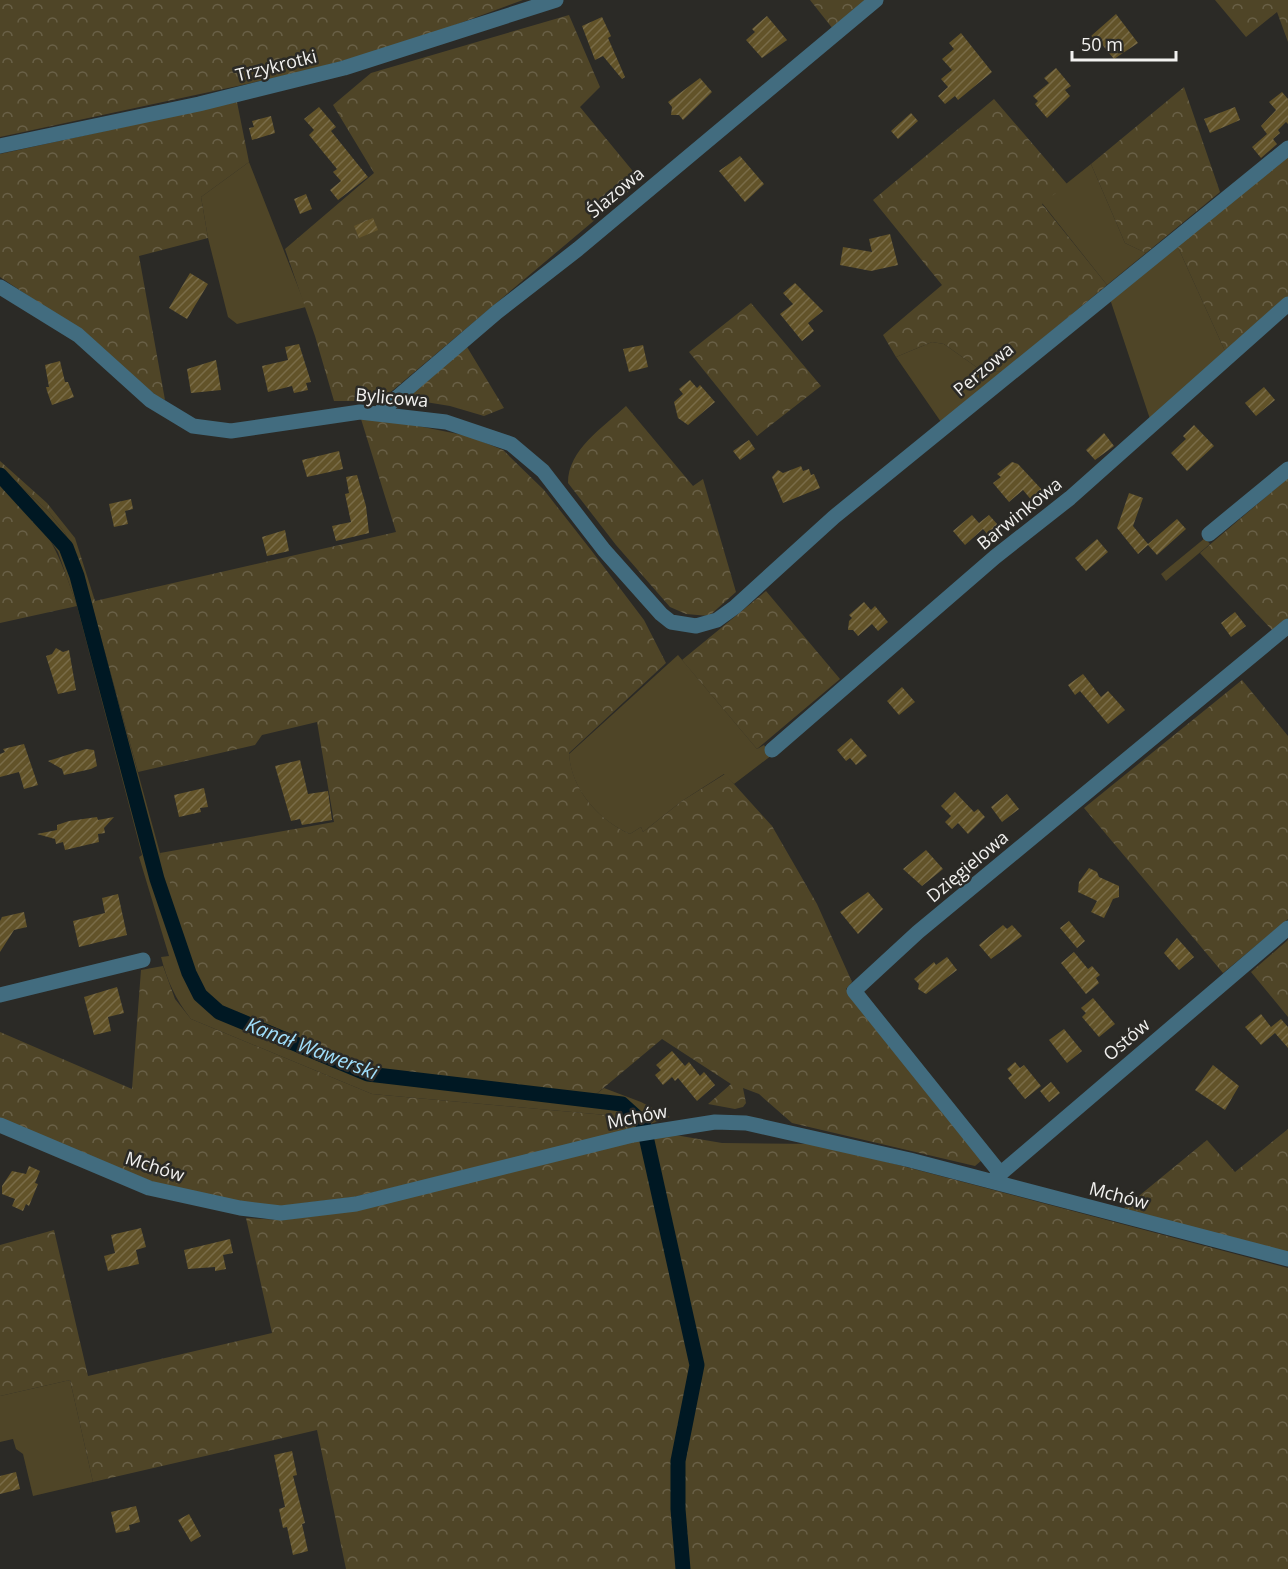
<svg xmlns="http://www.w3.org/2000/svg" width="1288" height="1569" viewBox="0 0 1288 1569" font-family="'Open Sans',sans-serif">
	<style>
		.green { fill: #4f4527 }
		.forest { fill: url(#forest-crowns) }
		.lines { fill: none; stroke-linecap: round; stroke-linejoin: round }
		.canal { stroke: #001823; stroke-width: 15 }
		.building { fill: url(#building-hatch) }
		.street { stroke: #426c7f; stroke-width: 15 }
		.labels { text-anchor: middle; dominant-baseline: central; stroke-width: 5; stroke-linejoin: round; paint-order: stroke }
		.street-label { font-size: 18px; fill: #f2f1ef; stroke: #2b2a26 }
		.water-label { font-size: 20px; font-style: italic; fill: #a0defb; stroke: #2b2a26 }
	</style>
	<defs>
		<pattern id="forest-crowns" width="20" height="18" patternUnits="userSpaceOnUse" patternTransform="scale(1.5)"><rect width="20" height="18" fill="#4f4527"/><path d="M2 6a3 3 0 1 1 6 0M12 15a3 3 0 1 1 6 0" fill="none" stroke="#696047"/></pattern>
		<pattern id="building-hatch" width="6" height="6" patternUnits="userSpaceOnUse" patternTransform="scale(1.5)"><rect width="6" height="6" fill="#625329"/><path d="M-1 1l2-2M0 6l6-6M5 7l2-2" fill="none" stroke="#796c48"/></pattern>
	</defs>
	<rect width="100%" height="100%" fill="#2b2a26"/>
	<path class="green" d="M249 162 306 307 237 324 228 317 208 238 201 197Z
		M1091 164 1125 243 1146 253 1107 285 1042 203Z
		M1177 245 1225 351 1151 422 1110 299Z
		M932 342 944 344 982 371 1002 372 941 422 896 357Z
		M0 468 49 512 65 533 82 569 160 853 236 1011 351 1063 371 1068 595 1095 604 1088 641 1102 670 1117 636 1129 631 1121 617 1116 372 1094 191 1019C176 1000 167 981 161 957L169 956 139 857 142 855 77 606 58 552 28 507 0 482Z
		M1205 538 1210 544 1166 581 1161 574Z
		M678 655 757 749 764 745 772 755 734 784 724 774 682 801 643 832 641 827 630 834C598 820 571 789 569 754Z
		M70 1380 93 1482 33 1496 23 1454 16 1449 13 1439 0 1442V1396Z"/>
	<path class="forest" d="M0 0H523L406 43 302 72 0 137Z
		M810 0H868L833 29Z
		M1215 0H1288V42L1277 12 1246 37Z
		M569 15 600 87 580 107 641 181 380 401H334L315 336 285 249 374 173 333 105 371 73Z
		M1184 87 1220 192 1146 253 1125 243 1091 164Z
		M994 99 1067 184 1042 204 1107 285 1002 372 982 371 944 344 932 342 896 357 883 335 942 285 873 200Z
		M237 102 249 162 201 197 208 238 139 256 165 400 157 396 36 301 0 277V154Z
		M1288 156V297L1225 351 1177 245Z
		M751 303 821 386 757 436 689 352Z
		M467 347 504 408 484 416 450 406 401 398Z
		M626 406 693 486 703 479 736 592 709 616 686 614 670 607 616 545 568 483C568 449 603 428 626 406Z
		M361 419 393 421 468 436 503 450 544 490 591 550 644 620 666 663 569 753C571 789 598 820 630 834L641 827 643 832 682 801 725 774 772 826 817 904 852 982 846 989 982 1160 975 1166 792 1123 759 1094 743 1088 746 1103 743 1107 735 1109 708 1104 731 1084 662 1039 595 1095 371 1068 351 1063 236 1011 210 993 200 973 160 853 334 822 317 722 262 735 255 745 138 772 82 569 65 533 49 512 0 468V461L47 503 75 538 95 601 396 532Z
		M1288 478V618L1273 631 1200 553Z
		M0 482C47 524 57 547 77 606L0 623Z
		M766 591 840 679 757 749 682 660Z
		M1242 680 1288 736V919L1223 973 1084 808Z
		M1288 940V1017L1251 972Z
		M163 966 175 999 191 1019 372 1094 617 1116 631 1121 636 1129 354 1197 281 1206 241 1202 160 1185 0 1118V1032L132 1089 141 970Z
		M1288 1129V1252L1123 1209 1207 1140 1235 1172Z
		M675 1135 722 1143 819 1144 1288 1268V1569H346L317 1430 93 1482 70 1380 0 1396V1245L54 1230 88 1376 272 1333 246 1218 281 1220 354 1211 635 1141Z"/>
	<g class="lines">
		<path class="canal" d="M0 475 66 547 77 576 157 879 189 973 200 995 219 1012 368 1074 622 1104 643 1123 697 1365 678 1461V1509L683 1569"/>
	</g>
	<path class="building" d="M1116 14 1138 43 1114 59 1100 42 1098 44 1091 36Z
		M767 16 787 40 762 58 746 40 755 32 752 29Z
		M602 17 611 36 608 38 625 77 622 79 603 56 595 60 582 26Z
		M961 33 992 72 958 100 955 96 945 104 938 96 948 87 941 79 952 70 942 59 954 49 949 43Z
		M1056 68 1071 86 1065 90 1070 96 1047 118 1035 104 1038 101 1033 96 1049 83 1044 78Z
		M700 78 712 92 683 120 679 115H671L672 107 668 102Z
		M1282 92 1288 99V124L1286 122 1278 130 1280 133 1273 139 1277 144 1261 158 1252 147 1267 134 1261 126 1276 110 1269 102Z
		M319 107 336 127 331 131 368 177 338 200 330 190 341 181 333 172 337 169 309 135 314 130 304 119Z
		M1235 107 1240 120 1210 133 1204 119Z
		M911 113 918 121 898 139 891 131Z
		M271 116 275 133 252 140 249 128 254 127 252 121Z
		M740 156 764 184 745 202 719 171Z
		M306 194 312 209 300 214 294 199Z
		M373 218 378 230 359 238 354 226Z
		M890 234 898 265 871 271 840 265 843 247 872 252 869 239Z
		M190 273 208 284 187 319 169 308Z
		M795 283 823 311 808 323 814 331 802 341 780 314 793 304 783 293Z
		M299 344 311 382 306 383 308 390 294 393 292 386 268 392 262 366 288 360 285 347Z
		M643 345 648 367 629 372 623 349Z
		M216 360 221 390 191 393 187 369Z
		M60 361 65 382H68L74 397 52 405 47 391 46 387H49L45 365Z
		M690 380 697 388 700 385 715 402 688 425 678 418 674 402 683 394 679 389Z
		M1264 387 1275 400 1256 416 1245 403Z
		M1194 425 1214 446 1187 471 1171 453 1186 439 1183 436Z
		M1104 433 1114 446 1095 460 1086 450Z
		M749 440 755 449 740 460 733 451Z
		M339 451 343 469 307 477 302 460Z
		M1012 462 1018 464 1044 492 1033 502 1023 490 1009 502 993 483 1001 477 997 474Z
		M801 466 803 471 809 469 811 475 814 474 820 488 783 503 772 477 778 470 783 473Z
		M357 475 366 506 369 533 336 541 332 526 351 522 345 494 349 493 346 477Z
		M1129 493 1143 498 1133 526 1148 544 1177 519 1186 529 1157 555 1148 545 1138 554 1117 528Z
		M131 499 133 509 125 511 128 524 114 527 109 504Z
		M972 515 979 523 989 515 998 525 987 534 983 529 965 545 953 531Z
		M285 530 289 551 267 556 262 537Z
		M1097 539 1108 552 1086 571 1075 558Z
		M864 602 871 610 875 606 888 622 878 631 872 624 858 636 853 630H848L849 621 852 618 849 615Z
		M1235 612 1246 626 1231 637 1221 623Z
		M56 648 63 652 69 650 76 690 58 694 46 656 52 654Z
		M1083 674 1101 697 1108 691 1125 710 1108 724 1080 691 1075 695 1068 685Z
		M902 687 915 702 899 715 887 701Z
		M851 738 867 756 856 765 850 758 846 761 837 750Z
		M24 744 38 785 24 789 19 772 0 777V754L5 752 3 749Z
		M86 749 94 750 97 766 91 769 64 775 62 769 48 761Z
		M300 760 308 794 328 791 332 820 302 825 300 819 291 821 275 766Z
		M204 788 208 807 200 808 201 812 179 817 174 795Z
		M955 792 974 812 978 809 985 817 968 834 958 823 952 829 945 822 951 816 941 806Z
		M1007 794 1019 809 1002 822 991 807Z
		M97 817 98 820 114 817 104 828 105 833 98 834 99 842 65 850 63 842 56 844 55 839 37 834 57 830V825L69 821Z
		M926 850 943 869 922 886 903 869Z
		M1089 868 1097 872 1099 877 1119 886V897L1113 899 1104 918 1091 912 1097 901 1078 892 1079 882Z
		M868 892 883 909 858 934 840 912Z
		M118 894 127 935 79 947 73 921 105 913 102 898Z
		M24 912 27 927 14 930 0 952V921L2 917Z
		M1069 921 1085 941 1077 948 1060 928Z
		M1003 925 1007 929 1012 925 1022 936 991 959 979 945Z
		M1177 938 1194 957 1179 970 1164 953Z
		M1074 952 1088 969 1092 966 1100 975 1096 978 1099 983 1086 994 1061 963Z
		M947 957 957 970 926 994 918 989 919 984 914 979 934 962 936 965Z
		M117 987 124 1013 108 1017 111 1031 94 1035 84 997Z
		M1093 998 1115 1024 1099 1037 1082 1017 1086 1013 1081 1008Z
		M1261 1014 1271 1027 1281 1019 1288 1027V1048L1275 1033 1261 1045 1245 1027Z
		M1064 1029 1082 1051 1067 1063 1049 1040Z
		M672 1051 685 1066 689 1062 700 1076 704 1072 715 1085 697 1101 678 1078 675 1081 672 1077 663 1085 655 1075 661 1070 656 1065Z
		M1015 1062 1020 1068 1024 1065 1041 1086 1025 1099 1008 1078 1012 1075 1007 1069Z
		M1213 1065 1239 1086 1225 1110 1195 1090Z
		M1051 1082 1060 1093 1049 1102 1040 1091Z
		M29 1166 40 1171 35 1183 38 1184 29 1206 26 1204 23 1211 12 1206 15 1199 2 1194V1186L12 1171 26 1174Z
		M141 1228 146 1247 136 1250 139 1264 108 1271 104 1256 115 1253 111 1235Z
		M230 1239 233 1253 223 1255 226 1269 215 1271V1267L188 1269 184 1250Z
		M292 1451 297 1475 293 1476 305 1523 302 1524 308 1551 293 1555 287 1527 283 1528 279 1509 285 1507 274 1455Z
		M16 1472 20 1489 0 1494V1476Z
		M136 1506 140 1522 129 1525 130 1530 116 1533 111 1512Z
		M189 1514 201 1536 191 1542 178 1520Z"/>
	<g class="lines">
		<path class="street" d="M0 146 199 104 344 68 556 0
			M0 287 78 335 150 400 193 426 231 431 360 412 446 422 511 444 543 471 604 550 661 614 671 622 696 626 717 620 735 607 834 517 1288 148
			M379 413 497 312 578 249 876 0
			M1209 534 1288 469
			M772 750 995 557 1070 498 1288 304
			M0 995 143 960
			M0 1125 149 1188 240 1208 281 1213 356 1204 633 1135 715 1122 746 1123 910 1160 1288 1259
			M1000 1173 854 991 918 932 1288 626
			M993 1180 1288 928"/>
	</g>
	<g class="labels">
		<g class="street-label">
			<text transform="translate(276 65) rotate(-14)">Trzykrotki</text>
			<text transform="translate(615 192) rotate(-40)">Ślazowa</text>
			<text transform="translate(983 369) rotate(-40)">Perzowa</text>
			<text transform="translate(392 397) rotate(5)">Bylicowa</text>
			<text transform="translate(1019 513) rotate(-39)">Barwinkowa</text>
			<text transform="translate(967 866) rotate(-40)">Dzięgielowa</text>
			<text transform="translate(1126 1039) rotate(-40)">Ostów</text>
			<text transform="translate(637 1116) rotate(-11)">Mchów</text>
			<text transform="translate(155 1166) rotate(18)">Mchów</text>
			<text transform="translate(1119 1195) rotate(15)">Mchów</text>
		</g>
		<g class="water-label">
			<text transform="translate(312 1048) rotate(21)">Kanał Wawerski</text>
		</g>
	</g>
	<path d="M1072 51v9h104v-9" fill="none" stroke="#f2f1ef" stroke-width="3"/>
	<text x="1081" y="51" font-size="18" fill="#f2f1ef" stroke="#2b2a26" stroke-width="4.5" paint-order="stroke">50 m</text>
</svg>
